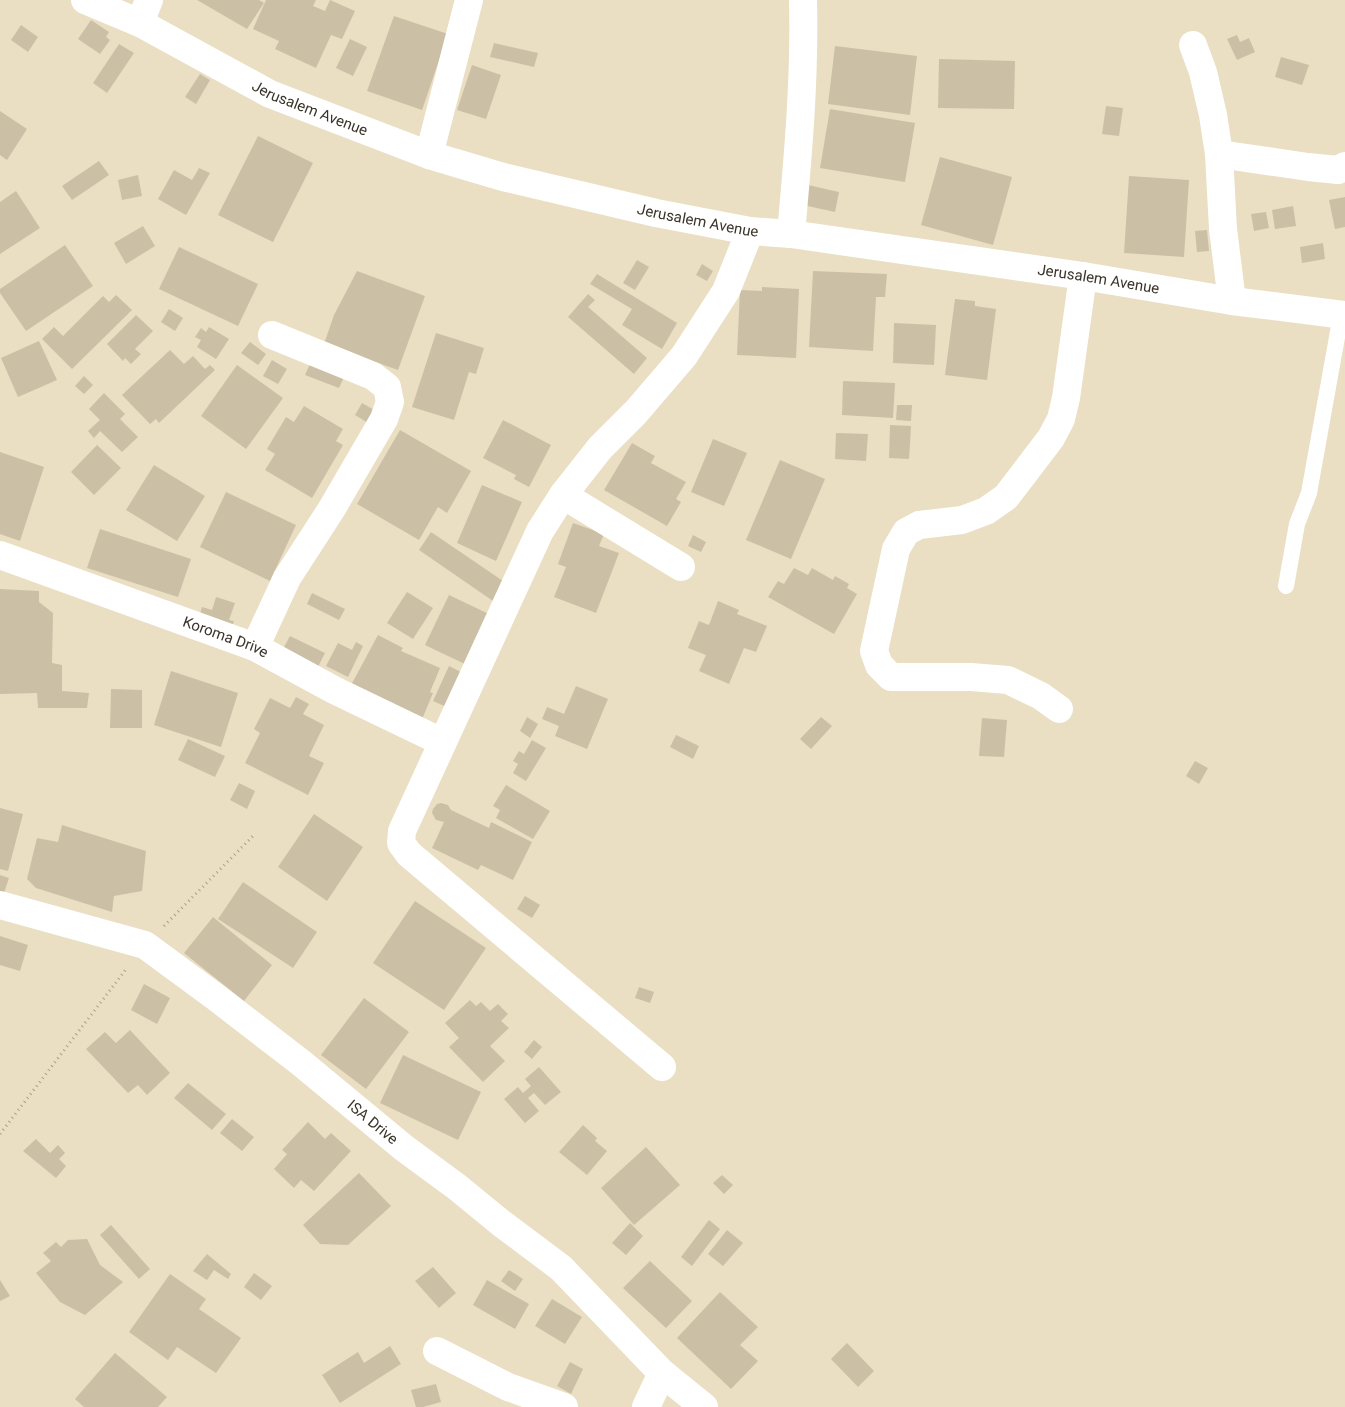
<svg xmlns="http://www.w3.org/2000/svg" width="1345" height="1407" viewBox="0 0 1345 1407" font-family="Roboto,sans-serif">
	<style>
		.building { fill: #cbc0a5 }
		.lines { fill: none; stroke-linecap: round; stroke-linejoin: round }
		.path { stroke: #a9a08b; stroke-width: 3; stroke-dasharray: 1 4; stroke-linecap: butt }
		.service { stroke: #fff; stroke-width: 16 }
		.minor { stroke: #fff; stroke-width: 28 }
		.labels { text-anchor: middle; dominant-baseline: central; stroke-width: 4.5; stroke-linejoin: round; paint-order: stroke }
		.street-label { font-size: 15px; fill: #39342a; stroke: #fff }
	</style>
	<rect width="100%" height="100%" fill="#eadec3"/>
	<path class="building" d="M197 0H259L264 3 247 29Z
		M266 0H316L313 6 325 11 330 0 355 11 342 39 331 35 316 68 275 49 279 41 253 29Z
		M394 16 448 34 422 110 367 91Z
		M91 20 109 32 106 37 110 40 100 54 78 39Z
		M21 25 38 37 28 52 11 40Z
		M1237 35 1240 42 1249 38 1255 52 1237 60 1227 39Z
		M350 39 367 47 353 76 336 68Z
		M494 43 538 53 534 67 490 57Z
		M119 44 134 53 107 93 93 83Z
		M835 46 917 56 910 115 828 104Z
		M1281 57 1309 65 1302 85 1275 77Z
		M939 59 1015 61 1014 109 938 108Z
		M472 65 501 75 486 119 457 110Z
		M200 74 210 80 196 104 185 97Z
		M1106 106 1123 108 1119 136 1102 134Z
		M830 109 915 123 905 182 820 168Z
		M0 111 27 129 7 160 0 155Z
		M258 136 313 163 273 242 218 215Z
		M940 157 1012 177 993 245 921 225Z
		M99 161 109 175 72 200 62 186Z
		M199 168 210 173 186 215 158 199 174 170 192 180Z
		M138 175 142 196 122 200 118 180Z
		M1129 176 1189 180 1184 257 1124 253Z
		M808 185 839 192 835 212 803 205Z
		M16 191 40 228 0 254V202Z
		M1345 197V227L1335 229 1329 200Z
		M1293 206 1296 226 1275 229 1272 210Z
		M1266 212 1269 228 1254 231 1251 214Z
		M143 226 155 246 126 264 114 243Z
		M1207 230 1209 251 1197 252 1195 231Z
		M1323 243 1325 259 1302 263 1300 247Z
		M65 245 93 286 26 331 0 293V289Z
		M179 247 258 284 238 326 159 289Z
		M637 260 649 267 635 290 623 283Z
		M702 264 713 271 707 281 696 275Z
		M357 271 425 296 398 370 324 344 334 315Z
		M813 271 887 274 885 297H876L873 351 809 347Z
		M597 274 677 323 662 349 622 325 632 309 590 284Z
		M762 287 799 289 796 358 737 355 740 290 762 291Z
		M588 294 595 300 588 307 647 358 634 374 568 317Z
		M116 295 132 310 72 369 42 339 54 327 63 336 103 296 109 302Z
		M955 299 975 301V306L996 309 987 380 945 375Z
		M169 309 183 318 175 331 161 322Z
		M136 315 153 331 135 349 141 354 131 364 125 358 123 361 107 344Z
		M894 323 936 325 934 365 893 363Z
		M209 327 229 339 216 359 197 347 201 340 195 337 201 328 206 332Z
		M436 333 484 348 476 374 469 372 454 420 412 407Z
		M39 341 57 380 18 397 1 358Z
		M250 342 266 354 258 365 241 353Z
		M170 350 184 364 193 356 205 369 210 365 215 370 159 423 156 419 150 424 122 395Z
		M272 360 287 369 278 384 263 376Z
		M310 364 344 377 339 388 305 375Z
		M237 365 283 398 246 449 201 416Z
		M84 376 93 385 84 394 75 386Z
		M843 381 895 383 893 418 842 415Z
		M104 393 125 414 120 419 138 437 122 452 100 431 94 438 88 431 100 420 89 409Z
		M362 403 376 411 368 423 355 415Z
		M897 405H912L911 421 896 420Z
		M304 406 343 429 336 441 343 445 312 498 265 470 275 454 267 449 286 417 294 422Z
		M503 420 551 445 529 487 514 479 516 475 483 458Z
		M890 425 911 426 909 459 889 458Z
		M400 430 471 471 447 513 438 507 419 540 357 504Z
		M836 433 868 434 866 461 835 459Z
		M713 439 747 453 724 506 691 492Z
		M632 443 655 456 651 463 686 482 676 499 681 502 667 526 604 490Z
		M97 445 121 468 94 495 71 472Z
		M0 452 44 467 20 541 0 534Z
		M780 460 825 479 791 559 746 540Z
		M154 465 205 496 177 541 126 510Z
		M482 485 522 502 496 561 457 543Z
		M226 492 296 525 270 581 200 547Z
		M573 523 604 534 599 546 619 553 596 613 554 597 566 567 558 564Z
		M100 529 191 559 178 597 87 568Z
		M431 532 506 583 493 601 419 550Z
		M693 535 706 542 701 552 688 546Z
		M794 568 808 575 812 568 833 580 835 576 849 584 847 588 857 594 834 634 768 597 778 581 784 584Z
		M0 589 39 591V602L53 613 52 663 62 665V691L89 693 87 708H38L37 693 0 694Z
		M407 592 433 608 413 639 387 623Z
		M312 593 345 609 339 620 307 604Z
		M449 595 493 616 469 666 425 645Z
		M216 597 235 603 229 620 234 621 230 631 198 621 202 607 212 610Z
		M718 601 739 610 737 614 767 626 756 652 744 648 729 684 699 671 706 655 688 648 699 621 709 625Z
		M378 635 403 648 401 651 440 668 430 692 433 693 420 724 350 687Z
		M290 636 325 653 318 667 283 649Z
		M356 642 363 646 348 677 326 666 338 643 352 650Z
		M449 666 467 675 451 709 433 701Z
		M171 671 238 693 221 747 154 725Z
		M576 686 608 699 587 749 555 736 559 726 542 719 547 707 564 714Z
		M111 689 142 690V728H110Z
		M296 697 309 704 303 714 324 725 309 756 324 763 308 795 245 763 260 733 254 729 270 698 290 708Z
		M527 717 538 724 530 738 520 731Z
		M821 717 832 726 811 749 800 739Z
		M982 718 1007 720 1004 757 979 756Z
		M676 735 699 746 693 759 670 747Z
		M188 739 225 756 215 777 178 760Z
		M532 740 546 748 526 781 513 773 518 764 513 761 519 751 524 754Z
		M1195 761 1208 768 1199 784 1186 776Z
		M239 783 255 791 247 809 230 800Z
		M506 785 550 811 533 839 496 818 500 810 493 806Z
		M441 803 448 805 451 810 489 828 491 822 532 842 513 880 481 865 478 870 432 848 444 822 436 820 432 813 433 809 437 804Z
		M0 808 23 814 8 871 0 869Z
		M314 814 363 847 327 901 278 867Z
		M62 825 146 851 142 891 114 896 112 912 36 888 27 879 37 838 58 842Z
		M0 875 9 878 4 893 0 891Z
		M243 882 317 932 293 968 218 919Z
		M525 896 540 905 532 918 517 909Z
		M415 901 486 948 444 1010 373 963Z
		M213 917 272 965 244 1001 184 953Z
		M0 936 28 945 20 971 0 965Z
		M144 984 170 998 157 1024 131 1010Z
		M639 987 654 992 650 1003 635 998Z
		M364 998 409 1032 366 1089 321 1055Z
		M470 1000 476 1006 481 1002 490 1011 498 1004 508 1014 501 1021 509 1028 490 1046 505 1061 483 1082 449 1047 459 1038 445 1023Z
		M130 1030 170 1073 147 1095 138 1085 128 1093 86 1049 105 1032 116 1043Z
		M534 1040 542 1047 532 1059 524 1052Z
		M403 1055 481 1092 458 1140 380 1103Z
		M539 1067 561 1092 545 1105 534 1093 528 1098 539 1111 525 1123 504 1099 518 1087 523 1093 531 1086 525 1079Z
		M188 1083 226 1114 212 1130 174 1098Z
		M232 1119 254 1137 242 1151 220 1133Z
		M308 1122 325 1139 331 1133 351 1151 314 1191 301 1180 294 1188 274 1169 287 1154 282 1150Z
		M583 1125 597 1138 595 1141 607 1151 587 1175 559 1152Z
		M36 1139 50 1153 58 1145 65 1153 59 1159 66 1166 56 1178 23 1151Z
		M646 1147 680 1185 634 1225 601 1188Z
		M359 1173 391 1206 348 1245 320 1244 303 1225Z
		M722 1175 733 1185 724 1194 713 1183Z
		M709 1220 720 1229 692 1266 681 1257Z
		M630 1223 643 1236 626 1255 612 1243Z
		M111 1225 150 1269 139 1279 100 1235Z
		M727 1230 743 1243 723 1266 708 1254Z
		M87 1239 100 1265 123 1282 85 1315 60 1302 36 1273 51 1261 43 1253 56 1242 61 1247 68 1240Z
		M207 1254 231 1274 228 1279 214 1270 207 1280 193 1271Z
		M650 1261 692 1301 666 1328 623 1288Z
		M433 1267 456 1293 439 1308 415 1281Z
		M509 1270 523 1279 515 1291 501 1281Z
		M254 1273 272 1286 261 1300 244 1287Z
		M170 1274 206 1299 199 1309 241 1338 216 1373 177 1347 168 1360 129 1332Z
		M0 1280 10 1296 0 1301Z
		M487 1280 529 1304 515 1329 473 1305Z
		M720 1292 758 1327 740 1345 758 1361 731 1389 677 1338Z
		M552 1299 582 1317 565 1344 535 1326Z
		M847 1343 874 1371 858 1387 831 1359Z
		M390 1346 401 1364 340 1403 322 1375 358 1352 364 1363Z
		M115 1353 167 1397 158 1407H84L75 1399Z
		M570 1362 583 1369 571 1394 557 1386Z
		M436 1384 441 1402 423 1407H416L411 1390Z"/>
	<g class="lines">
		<path class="path" d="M164 926 255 834
			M0 1134 127 968"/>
		<path class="service" d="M1286 586 1297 524 1309 493 1341 315"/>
		<g class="minor">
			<path id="s1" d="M85 0 140 23 270 94 429 155 503 177 656 213 750 231 791 234 1083 276 1232 301 1345 315"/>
			<path d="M140 23 149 0"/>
			<path d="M1193 45 1203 72 1213 115 1219 154 1223 229 1232 301"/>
			<path d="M1219 154 1308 167 1338 170 1345 166"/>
			<path d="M429 155 469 0"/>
			<path d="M791 234C798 156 805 78 803 0"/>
			<path d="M563 495 681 567"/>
			<path id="s2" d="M0 555 255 647 334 690 442 742"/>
			<path d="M255 647 287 578 331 510 384 419 390 402 387 387 373 376 272 335"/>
			<path d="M1059 709 1041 696 1008 680 971 677H891L879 665 874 651 896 549 906 532 919 525 962 520 986 511 1006 497 1051 438 1061 419 1066 398 1083 276"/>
			<path id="s3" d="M0 905 145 945 217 998 300 1062 404 1148 457 1187 501 1223 561 1268 662 1373 704 1407"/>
			<path d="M662 1067 409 854 401 843 402 831 540 531 563 495 600 448 636 412 684 356 726 291 750 231"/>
			<path d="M437 1351 508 1387 564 1407"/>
			<path d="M646 1407 662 1373"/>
		</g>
	</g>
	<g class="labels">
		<g class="street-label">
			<text stroke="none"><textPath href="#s1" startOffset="250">Jerusalem Avenue</textPath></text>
			<text stroke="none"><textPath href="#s1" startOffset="655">Jerusalem Avenue</textPath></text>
			<text stroke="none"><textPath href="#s1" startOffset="1060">Jerusalem Avenue</textPath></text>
			<text stroke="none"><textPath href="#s2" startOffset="240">Koroma Drive</textPath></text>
			<text stroke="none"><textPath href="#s3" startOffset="439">ISA Drive</textPath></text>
		</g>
	</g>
</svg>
